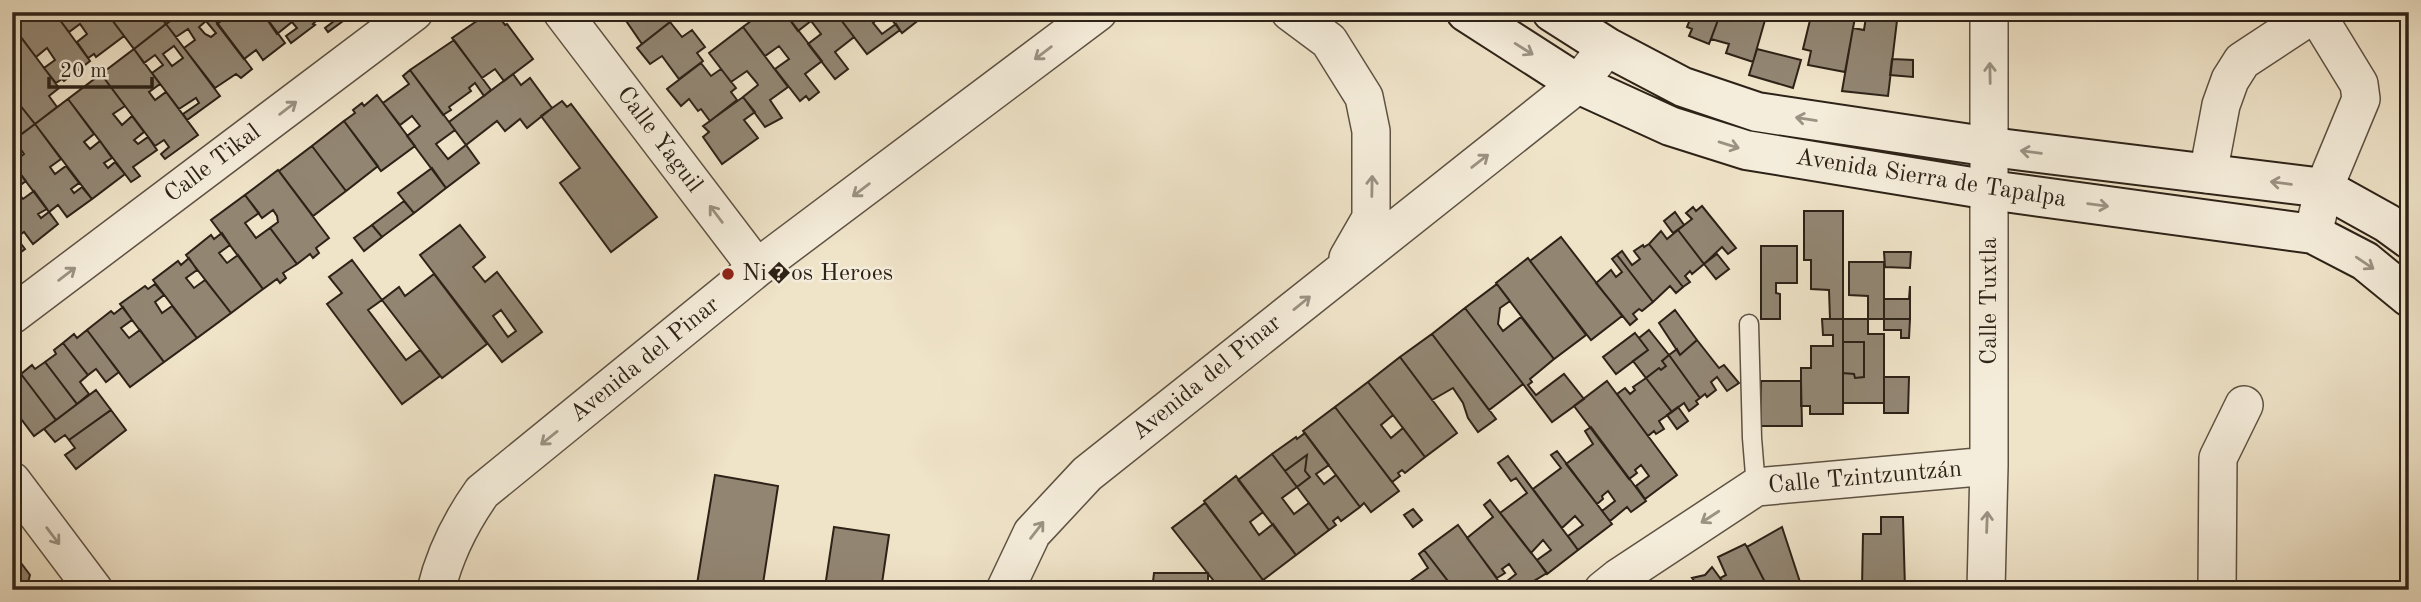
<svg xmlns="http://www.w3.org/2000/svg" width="2421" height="602" viewBox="0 0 2421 602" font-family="'Old Standard TT',serif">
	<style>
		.building { fill: #928673; stroke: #2d2217; stroke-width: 2; fill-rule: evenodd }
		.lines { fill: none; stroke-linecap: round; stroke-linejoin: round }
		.lane-casing { stroke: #5e5243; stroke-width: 21 }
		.street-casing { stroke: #5e5243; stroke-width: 40 }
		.secondary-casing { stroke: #2d2217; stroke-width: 42 }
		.lane { stroke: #f5eddb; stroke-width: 18 }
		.street { stroke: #f5eddb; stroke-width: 37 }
		.secondary { stroke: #f5eddb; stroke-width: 38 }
		.oneway { stroke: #9b9283 }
		.poi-dot { fill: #8f2418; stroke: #f5eddb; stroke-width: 2.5 }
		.labels { text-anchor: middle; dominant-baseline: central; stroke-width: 5; stroke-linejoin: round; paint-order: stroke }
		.street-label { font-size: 24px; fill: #2d2217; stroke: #f5eddb }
		.poi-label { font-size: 24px; fill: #2d2217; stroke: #f5eddb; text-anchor: start }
	</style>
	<rect width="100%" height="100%" fill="#efe3c8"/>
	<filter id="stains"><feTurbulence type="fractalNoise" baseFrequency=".00286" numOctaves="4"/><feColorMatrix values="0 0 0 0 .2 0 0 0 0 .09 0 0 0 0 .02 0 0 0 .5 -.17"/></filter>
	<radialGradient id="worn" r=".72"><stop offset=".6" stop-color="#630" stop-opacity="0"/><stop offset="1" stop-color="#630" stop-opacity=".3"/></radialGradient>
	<path class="building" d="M33 12H38L43 19 54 12 90 61 64 81 62 79 56 83 44 68 55 60 47 48 36 57 13 27Z
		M60 12H106L124 36 96 57 94 54 88 58 77 42 87 34 80 24 69 32 56 15Z
		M106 12H157L166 24 134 49Z
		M157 12H183L166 24Z
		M183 12H209L252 69 241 78 236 74 215 88 184 48 195 40 188 29 176 37 166 24ZM206 21 216 33 211 37 205 34 199 27Z
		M227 12H234L237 16 243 12H262L285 43 263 60 256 50 244 59 217 24 229 15Z
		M262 12H313L318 19 313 24 315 25 291 43 286 36 297 28 292 22 277 34Z
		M346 12 354 13 328 32 325 28Z
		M490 12H496L505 25 507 24 533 59 504 81 495 69 482 78 452 38Z
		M620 12H683L642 44Z
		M763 12H784L822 61 805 74 819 92 809 100 806 96 800 101 775 69 789 59 779 46 765 56 743 27Z
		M784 12H835L854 37 835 52 848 69 835 79 808 44 821 34 811 21 798 31Z
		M835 12H886L873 23 882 34 896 24 900 30 867 54Z
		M886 12H929L902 33Z
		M1677 12H1721L1709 44 1689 36 1692 29 1687 27 1691 17Z
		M1721 12 1767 13 1753 62 1726 53 1729 44 1711 39Z
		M1812 12 1833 16 1834 12H1856L1845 72 1808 65 1811 51 1803 49Z
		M1856 12H1898L1888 96 1842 91 1853 28 1864 30 1866 17 1855 15Z
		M670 22 682 37 692 30 705 47 697 53 703 61 679 79 662 56 650 64 637 48Z
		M166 24 220 96 187 120 183 114 199 103 196 98 179 109 152 73 163 65 155 55 144 63 134 49ZM174 46 183 58 172 66 163 54Z
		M743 27 788 87 770 100 782 118 765 127 743 97 758 85 757 83 747 71 731 82 709 53Z
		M18 33 59 88 49 96 57 107 35 124 12 95V88L20 82 14 73 12 75V40Z
		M454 40 491 90 484 96 475 83 469 88 471 91 449 107 451 110 443 115 410 70Z
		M134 49 160 84 149 92 155 100 166 92 198 135 165 159 161 154 169 147 164 140 155 146 101 74Z
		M1757 49 1801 60 1793 88 1749 75Z
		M1892 59 1913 60V77L1890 75Z
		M701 63 711 76 721 69 736 88 731 92 737 100 710 121 701 109 698 111 689 99 681 106 667 89Z
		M410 70 455 130 436 144 448 159 466 145 479 163 446 188 407 136 420 126 412 116 400 125 383 103 409 84 403 76Z
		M101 74 125 106 113 114 122 125 132 116 144 132 134 140 138 144 148 137 157 150 133 167 140 176 131 182 68 99Z
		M513 74 521 85 530 78 552 108 527 128 520 119 505 131 497 121 466 145 449 122Z
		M12 95 35 124 12 141Z
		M377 95 415 146 381 171 344 121 355 113 353 110 362 103 364 106Z
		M743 97 755 112 744 120 758 138 722 164 703 137 709 132 703 126Z
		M68 99 94 134 84 142 90 149 100 141 112 158 104 163 108 168 115 162 125 174 92 199 35 124Z
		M562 101 567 107 571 104 657 217 611 252 560 183 580 168 541 116Z
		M344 121 378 166 346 191 312 146Z
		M35 124 61 159 50 167 55 174 66 166 79 183 71 189 74 193 82 187 92 199 67 217 58 205 49 212 12 163 24 154 14 140Z
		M312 146 346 191 313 216 279 171Z
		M12 163 26 181 15 189 23 199 34 191 47 209 38 214 41 218 49 212 58 224 33 244 24 232 17 237 12 232Z
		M432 168 446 188 414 213 398 193Z
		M278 170 329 238 316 248 319 253 313 258 310 254 297 264 270 228 278 222 277 216 273 210 262 218 245 195Z
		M245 195 259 213 245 223 256 238 270 228 297 264 283 273 286 278 280 283 277 279 263 289 211 220Z
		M404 201 414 213 382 237 372 225Z
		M1702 206 1736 248 1728 254 1722 247 1704 264 1678 230 1692 219 1686 213 1693 207 1696 211Z
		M1804 211H1843V319H1830L1829 290 1811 289V260H1804Z
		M1675 212 1684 225 1673 233 1664 221Z
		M372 225 382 237 364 251 354 238Z
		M460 225 485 257 473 267 485 282 497 272 542 332 502 362 420 255ZM501 310 516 331 508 337 493 316Z
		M1678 230 1704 264 1692 274 1690 271 1685 276 1690 282 1683 287 1649 244 1661 231 1667 239Z
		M12 232 25 249 12 259Z
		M222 233 230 245 219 253 227 263 238 255 263 289 231 313 186 255 211 235 214 239Z
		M1561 237 1622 316 1591 340 1530 261Z
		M1649 244 1683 287 1676 293 1670 286 1653 302 1617 255 1622 251 1632 265 1640 259 1634 251 1643 245 1644 247Z
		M1761 246H1797V283H1776V293L1780 294V319H1761Z
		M1884 252H1911L1910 268 1885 267Z
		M1717 254 1729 269 1716 279 1704 264Z
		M1617 255 1653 302 1642 311 1639 309 1633 314 1637 319 1630 325 1596 283 1611 270 1616 277 1622 272 1612 259Z
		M189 258 197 270 186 278 194 288 205 280 231 313 197 338 153 280 178 261 181 265Z
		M1528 258 1586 335 1554 359 1496 283Z
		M352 260 382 300 368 310 406 360 420 350 440 376 402 404 327 304 342 293 329 277Z
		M1849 262H1884V319H1868V296L1849 295Z
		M434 274 487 344 442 378 382 300 399 287 405 296Z
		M155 284 164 295 155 302 162 313 172 306 197 338 164 362 120 304 145 286 148 289Z
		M1497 284 1510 301 1500 308 1498 324 1503 331 1521 317 1554 359 1530 379 1532 382 1528 385 1536 395 1564 374 1584 399 1552 422 1465 308Z
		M1910 286V319H1884V299H1909Z
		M123 307 132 320 121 328 129 338 140 330 164 362 130 387 87 330 111 311 114 314Z
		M1465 308 1523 384 1489 410 1432 334Z
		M1675 310 1697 340 1680 355 1659 323Z
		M1822 319H1843V414H1810V406H1801V368H1811V346H1833V335H1823Z
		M1843 319H1868V334H1884V403H1843V373L1854 374 1855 378 1864 377V342H1843Z
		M1884 319H1910L1909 338H1901V330H1884Z
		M87 330 119 372 106 382 96 369 88 375 63 343 74 334 77 338Z
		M1649 330 1669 355 1662 361 1666 366 1661 370 1659 368 1646 378 1633 361 1648 350 1639 338Z
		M1635 333 1648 350 1616 374 1603 357Z
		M1432 334 1496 419 1478 432 1468 418 1463 403 1453 388 1432 400 1400 357Z
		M1697 340 1719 368 1724 365 1739 383 1727 391 1717 377 1711 382 1716 390 1707 397 1705 394 1700 398 1669 355 1677 349 1680 355Z
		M1843 342H1864V377L1855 378 1854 374 1843 373Z
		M63 343 88 375 80 382 89 394 77 404 45 362 56 354 54 350Z
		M1669 355 1700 398 1696 401 1698 404 1689 411 1684 403 1672 412 1646 378 1659 368 1661 370 1666 366 1662 361Z
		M1400 357 1457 433 1425 457 1368 382Z
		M45 362 77 404 56 420 21 374 32 365 35 369Z
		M21 374 56 420 34 436 12 407V380Z
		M1884 377H1909L1908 413H1884Z
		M1646 378 1672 412 1659 421 1664 429 1656 434 1654 431 1648 436 1617 394 1625 388 1630 394 1635 390 1633 387Z
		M1607 381 1677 475 1645 499 1636 486 1649 476 1641 465 1635 470 1637 473 1629 479 1574 406Z
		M1761 381H1801L1802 426H1760Z
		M1368 382 1393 415 1381 425 1391 438 1403 428 1425 457 1405 473 1402 470 1398 473 1400 476 1392 482 1335 407Z
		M96 390 111 410 69 440 65 435 55 442 44 429Z
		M1335 407 1399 491 1371 512 1364 503 1360 507 1303 431Z
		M1678 407 1688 421 1677 429 1667 415Z
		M111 410 126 430 76 469 65 455 75 448 69 440Z
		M1591 427 1646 501 1631 512 1627 507 1610 521 1602 511 1615 501 1608 491 1602 496 1603 499 1597 504 1566 464 1593 444 1585 431Z
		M1305 433 1329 465 1316 474 1324 484 1336 475 1360 507 1341 521 1338 517 1333 521 1336 525 1329 530 1297 487 1310 477 1305 471 1307 455 1285 471 1272 454 1296 437 1297 439Z
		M1557 451 1612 524 1578 550 1568 536 1583 525 1575 516 1562 528 1533 489 1561 468 1551 455Z
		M1272 454 1297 487 1282 498 1294 514 1309 503 1329 530 1296 555 1238 480Z
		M1307 455 1305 471 1310 477 1297 487 1285 471Z
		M1508 456 1578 550 1547 574 1537 560 1551 550 1543 540 1531 553 1500 513 1527 493 1516 478 1511 481 1498 463Z
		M715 475 778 486 762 590H696Z
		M1236 476 1263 512 1250 522 1259 535 1273 524 1296 555 1263 580 1204 501Z
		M1490 500 1547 573 1519 590H1505L1502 585 1516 574 1509 564 1502 569 1505 573 1497 578 1467 538 1493 517 1484 505Z
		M1205 503 1263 580 1250 590H1221L1172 528Z
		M1413 509 1422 520 1413 527 1404 515Z
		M1881 517H1903L1905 589H1895V585L1874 584 1873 589 1862 588 1863 534H1881Z
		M1458 525 1479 554 1505 590H1455L1424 550Z
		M834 527 889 535 881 590 825 587Z
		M1782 527 1800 582 1784 590H1769L1747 547Z
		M1745 544 1747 547 1769 590H1729L1720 578 1726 575 1718 557Z
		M1424 550 1447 580 1455 590H1403L1402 587 1428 568 1419 554Z
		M12 551 30 575 26 590H12Z
		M1712 567 1720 578 1729 590H1701L1692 578 1705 575Z
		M1154 573H1208V583L1201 584 1202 590H1152Z"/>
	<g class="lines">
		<defs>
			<path id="lane" d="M1749 324 1752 438 1756 487"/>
			<path id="street" d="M562 12 757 268
				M1290 12 1329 41 1364 97 1371 131V218L1348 258
				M2208 174 2221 105 2230 80 2242 61 2315 13
				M2313 234 2324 188 2361 99 2359 84 2315 12
				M12 315 414 12
				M12 481 94 590
				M436 590C445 553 460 523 482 492L757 268 1098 12
				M1005 590 1032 533 1087 474 1578 84 1607 47
				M1603 590 1618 578 1756 487 1989 466
				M1986 590 1989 466V12
				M2217 590 2218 458 2244 405"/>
			<path id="secondary" d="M1466 12 1578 84 1670 126 1746 150 1990 190 2313 234 2365 261 2409 297
				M1552 12 1607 47 1683 87 1757 112 1991 147 2324 188 2387 223 2409 239"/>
		</defs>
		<use href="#lane" class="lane-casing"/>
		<use href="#street" class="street-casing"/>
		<use href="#secondary" class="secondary-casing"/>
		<use href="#lane" class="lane"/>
		<use href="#street" class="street"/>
		<use href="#secondary" class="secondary"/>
	</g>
	<defs><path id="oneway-shaft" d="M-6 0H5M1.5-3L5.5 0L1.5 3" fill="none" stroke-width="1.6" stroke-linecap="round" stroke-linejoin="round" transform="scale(1.75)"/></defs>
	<g class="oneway">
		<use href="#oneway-shaft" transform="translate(1524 49) rotate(32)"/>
		<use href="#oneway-shaft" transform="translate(1043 53) rotate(143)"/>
		<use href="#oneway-shaft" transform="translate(1990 73) rotate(-91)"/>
		<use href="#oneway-shaft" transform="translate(288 108) rotate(-37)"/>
		<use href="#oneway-shaft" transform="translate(1806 119) rotate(-171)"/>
		<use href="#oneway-shaft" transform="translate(1729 145) rotate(17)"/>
		<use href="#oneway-shaft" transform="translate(2031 152) rotate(-173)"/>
		<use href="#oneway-shaft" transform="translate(1480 161) rotate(-38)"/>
		<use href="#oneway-shaft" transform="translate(2281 183) rotate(-173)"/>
		<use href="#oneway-shaft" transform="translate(1372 186) rotate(-89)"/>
		<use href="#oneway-shaft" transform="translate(861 190) rotate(143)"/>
		<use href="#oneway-shaft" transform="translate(2098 205) rotate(8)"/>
		<use href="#oneway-shaft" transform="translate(716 214) rotate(-127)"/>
		<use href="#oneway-shaft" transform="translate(2365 263) rotate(34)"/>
		<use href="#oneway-shaft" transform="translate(67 274) rotate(-37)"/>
		<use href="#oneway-shaft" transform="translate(1302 303) rotate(-39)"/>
		<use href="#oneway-shaft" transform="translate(549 438) rotate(141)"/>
		<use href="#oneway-shaft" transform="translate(1710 517) rotate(147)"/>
		<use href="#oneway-shaft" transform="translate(1987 522) rotate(-88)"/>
		<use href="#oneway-shaft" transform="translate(1037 530) rotate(-52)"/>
		<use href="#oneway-shaft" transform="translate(53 536) rotate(53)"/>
	</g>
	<circle class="poi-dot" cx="728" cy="274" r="7"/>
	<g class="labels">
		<g class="street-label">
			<text transform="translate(659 140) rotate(53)">Calle Yaguil</text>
			<text transform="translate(213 164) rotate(-37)">Calle Tikal</text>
			<text transform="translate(1931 179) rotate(9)">Avenida Sierra de Tapalpa</text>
			<text transform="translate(1990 301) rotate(-90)">Calle Tuxtla</text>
			<text transform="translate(645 360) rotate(-39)">Avenida del Pinar</text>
			<text transform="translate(1207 378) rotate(-39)">Avenida del Pinar</text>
			<text transform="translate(1865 478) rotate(-5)">Calle Tzintzuntzán</text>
		</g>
		<g class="poi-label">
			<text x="742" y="274">Ni�os Heroes</text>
		</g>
	</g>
	<rect width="2421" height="602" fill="none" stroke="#efe3c8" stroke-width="42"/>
	<rect x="14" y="14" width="2393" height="574" fill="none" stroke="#2d2217" stroke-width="3.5"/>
	<rect x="21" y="21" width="2379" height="560" fill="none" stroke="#2d2217" stroke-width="2"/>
	<path d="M49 77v10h103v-10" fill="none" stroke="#2d2217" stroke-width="3.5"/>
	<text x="60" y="77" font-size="21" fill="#2d2217" stroke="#f5eddb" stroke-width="5" paint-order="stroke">20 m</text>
	<rect width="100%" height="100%" filter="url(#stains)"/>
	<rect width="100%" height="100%" fill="url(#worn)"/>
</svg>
